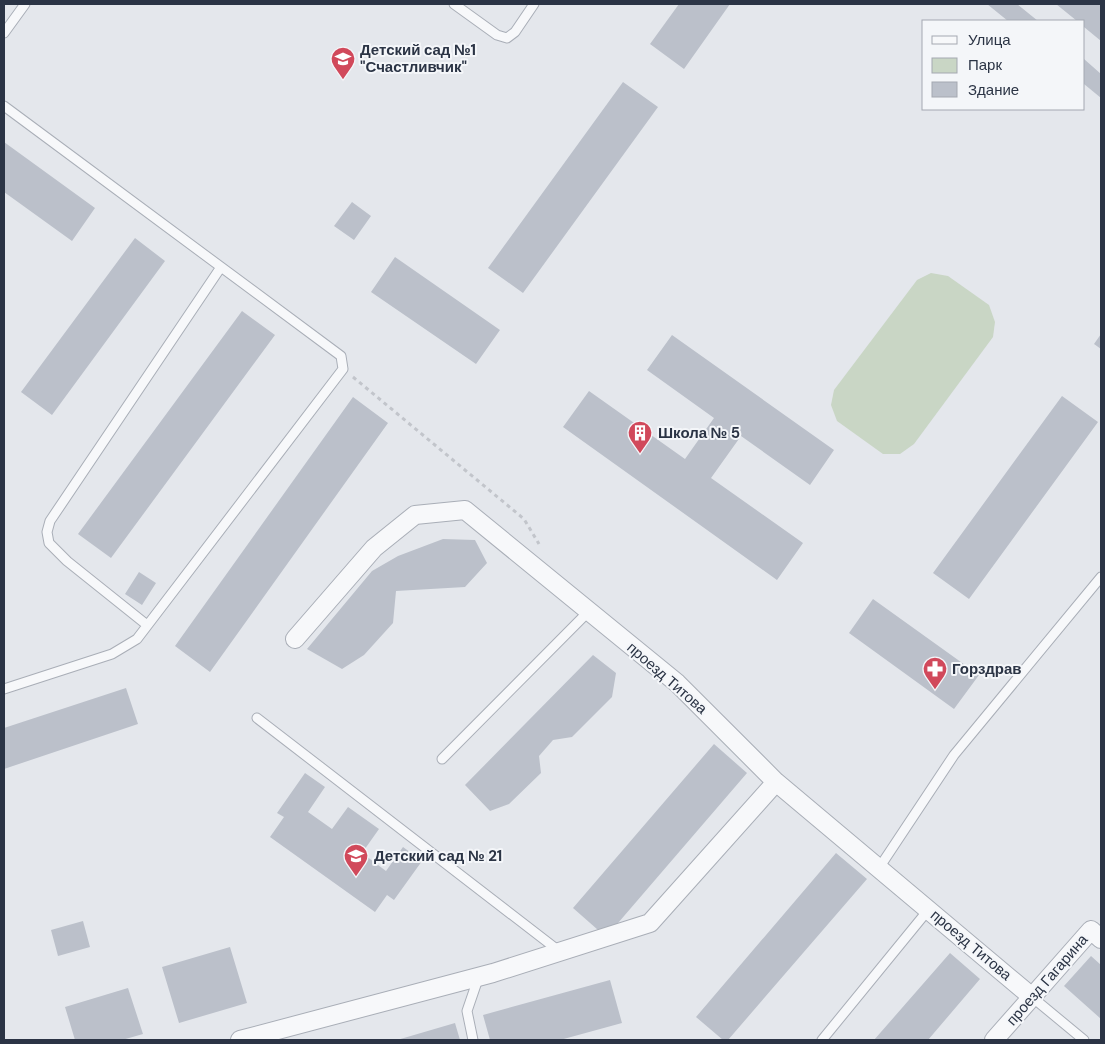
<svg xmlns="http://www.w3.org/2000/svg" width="1105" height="1044" viewBox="0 0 1105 1044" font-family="'DM Sans',sans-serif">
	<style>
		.green { fill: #c9d6c5 }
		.building { fill: #bbc0ca }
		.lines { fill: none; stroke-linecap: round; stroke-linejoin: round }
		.lane-casing { stroke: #a9aeb7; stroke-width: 11 }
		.street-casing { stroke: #a9aeb7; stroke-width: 20 }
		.path { stroke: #c2c5cb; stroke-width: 3; stroke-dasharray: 4 4; stroke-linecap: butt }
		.lane { stroke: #f7f8fa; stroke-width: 9 }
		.street { stroke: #f7f8fa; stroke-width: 18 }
		.labels { text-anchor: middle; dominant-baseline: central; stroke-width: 4; stroke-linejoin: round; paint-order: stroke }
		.poi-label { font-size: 15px; font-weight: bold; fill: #2b3445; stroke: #f4f6f9; text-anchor: start }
		.street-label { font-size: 15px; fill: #2b3445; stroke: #f4f6f9 }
	</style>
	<rect width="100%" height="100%" fill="#e4e7ec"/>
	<path class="green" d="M931 273 948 276 989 305 995 322 993 337 914 444 900 454H883L837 421 831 405 834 390 917 280Z"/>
	<path class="building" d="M679 4H730L684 69 650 44Z
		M987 4H1017L1038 21H1008Z
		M1056 4H1101V41L1084 27V21H1077Z
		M1084 59 1101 74V98L1084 84Z
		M623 82 658 107 523 293 488 268Z
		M4 142 95 208 72 241 4 192Z
		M352 202 371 216 354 240 334 226Z
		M135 238 165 261 52 415 21 392Z
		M395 257 500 330 476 364 371 292Z
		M242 311 275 335 111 558 78 534Z
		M1101 334V349L1094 344Z
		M672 335 834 450 810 485 741 436 711 478 803 543 777 580 563 427 589 391 685 459 714 418 647 370Z
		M1062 396 1098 422 969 599 933 573Z
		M353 397 388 423 210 672 175 646Z
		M443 539 475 540 487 563 465 587 396 591 393 623 364 655 342 669 307 649 372 571 398 556Z
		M139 572 156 583 142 605 125 594Z
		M873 599 979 675 954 709 849 633Z
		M593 655 616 673 612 697 572 737 553 740 539 756 541 773 509 804 490 811 465 785Z
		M126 688 138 724 4 769V728Z
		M714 744 747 773 606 937 573 908Z
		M305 773 325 787 308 812 332 829 348 807 379 829 362 853 386 871 403 847 422 861 394 900 387 895 375 912 270 837 284 817 277 813Z
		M836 853 867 879 728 1040H723L696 1017Z
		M83 921 90 947 58 956 51 930Z
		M230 947 247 1003 179 1023 162 967Z
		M950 953 980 979 928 1040H874Z
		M1091 956 1101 965V1019L1064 986Z
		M610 980 622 1023 560 1040H490L483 1015Z
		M128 988 143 1034 122 1040H75L65 1007Z
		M455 1023 460 1040H397Z"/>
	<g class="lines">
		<defs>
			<path id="lane" d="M454 4 497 35 507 38 515 32 534 4
				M4 33 25 4
				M4 106 341 356 343 369 137 639 112 654 4 689
				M147 625 67 561 49 543 47 532 50 521 221 267
				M257 718 559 951
				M442 759 589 611
				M879 868 954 755 1101 577
				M1032 997 1084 1040
				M473 1040 467 1011 479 976
				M822 1040 929 909"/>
			<path id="street" d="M295 639 374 548 415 515 465 510 677 683 776 782 1032 997
				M240 1040 493 973 650 923 776 782
				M994 1040 1091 930 1101 939"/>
		</defs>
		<use href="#lane" class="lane-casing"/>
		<use href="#street" class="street-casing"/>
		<path class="path" d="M353 377 524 519 539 544"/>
		<use href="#lane" class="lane"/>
		<use href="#street" class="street"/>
	</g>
	<defs>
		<symbol id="school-pin" viewBox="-11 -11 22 30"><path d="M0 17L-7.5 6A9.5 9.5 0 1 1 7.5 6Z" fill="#d1495b" stroke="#f4f6f9"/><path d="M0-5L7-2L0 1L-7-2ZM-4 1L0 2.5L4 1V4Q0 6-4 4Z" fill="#fff"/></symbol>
		<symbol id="building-pin" viewBox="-11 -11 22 30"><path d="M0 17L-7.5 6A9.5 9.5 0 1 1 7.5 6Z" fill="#d1495b" stroke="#f4f6f9"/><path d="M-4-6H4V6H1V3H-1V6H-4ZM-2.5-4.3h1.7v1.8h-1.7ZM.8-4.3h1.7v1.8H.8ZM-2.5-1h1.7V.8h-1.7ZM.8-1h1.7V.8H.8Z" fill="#fff"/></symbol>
		<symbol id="pharmacy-pin" viewBox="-11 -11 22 30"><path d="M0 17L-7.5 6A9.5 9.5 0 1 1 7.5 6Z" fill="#d1495b" stroke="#f4f6f9"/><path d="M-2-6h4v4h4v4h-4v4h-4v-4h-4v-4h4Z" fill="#fff"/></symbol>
	</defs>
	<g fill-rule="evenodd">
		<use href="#school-pin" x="329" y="45" width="28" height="38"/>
		<use href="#building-pin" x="626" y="419" width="28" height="38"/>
		<use href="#pharmacy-pin" x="921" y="655" width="28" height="38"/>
		<use href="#school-pin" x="342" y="842" width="28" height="38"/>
	</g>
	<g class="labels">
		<g class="poi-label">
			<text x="360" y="50">Детский сад №1<tspan x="360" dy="17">"Счастливчик"</tspan></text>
			<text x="658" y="433">Школа № 5</text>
			<text x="952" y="669">Горздрав</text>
			<text x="374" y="856">Детский сад № 21</text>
		</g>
		<g class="street-label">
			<text transform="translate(667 678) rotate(41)">проезд Титова</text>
			<text transform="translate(971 945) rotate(40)">проезд Титова</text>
			<text transform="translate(1047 980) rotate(-49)">проезд Гагарина</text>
		</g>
	</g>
	<rect width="1105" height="1044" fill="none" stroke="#2b3445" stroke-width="10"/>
	<rect x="922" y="20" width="162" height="90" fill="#f4f6f9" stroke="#a4a8b1"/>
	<rect x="932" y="36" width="25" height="8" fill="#f7f8fa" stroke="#a4a8b1"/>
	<text x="968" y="45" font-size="15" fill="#2b3445">Улица</text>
	<rect x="932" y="58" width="25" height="15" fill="#c9d6c5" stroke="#a4a8b1"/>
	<text x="968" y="70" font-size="15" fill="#2b3445">Парк</text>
	<rect x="932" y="82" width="25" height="15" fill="#bbc0ca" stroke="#a4a8b1"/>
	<text x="968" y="95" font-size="15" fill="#2b3445">Здание</text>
</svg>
